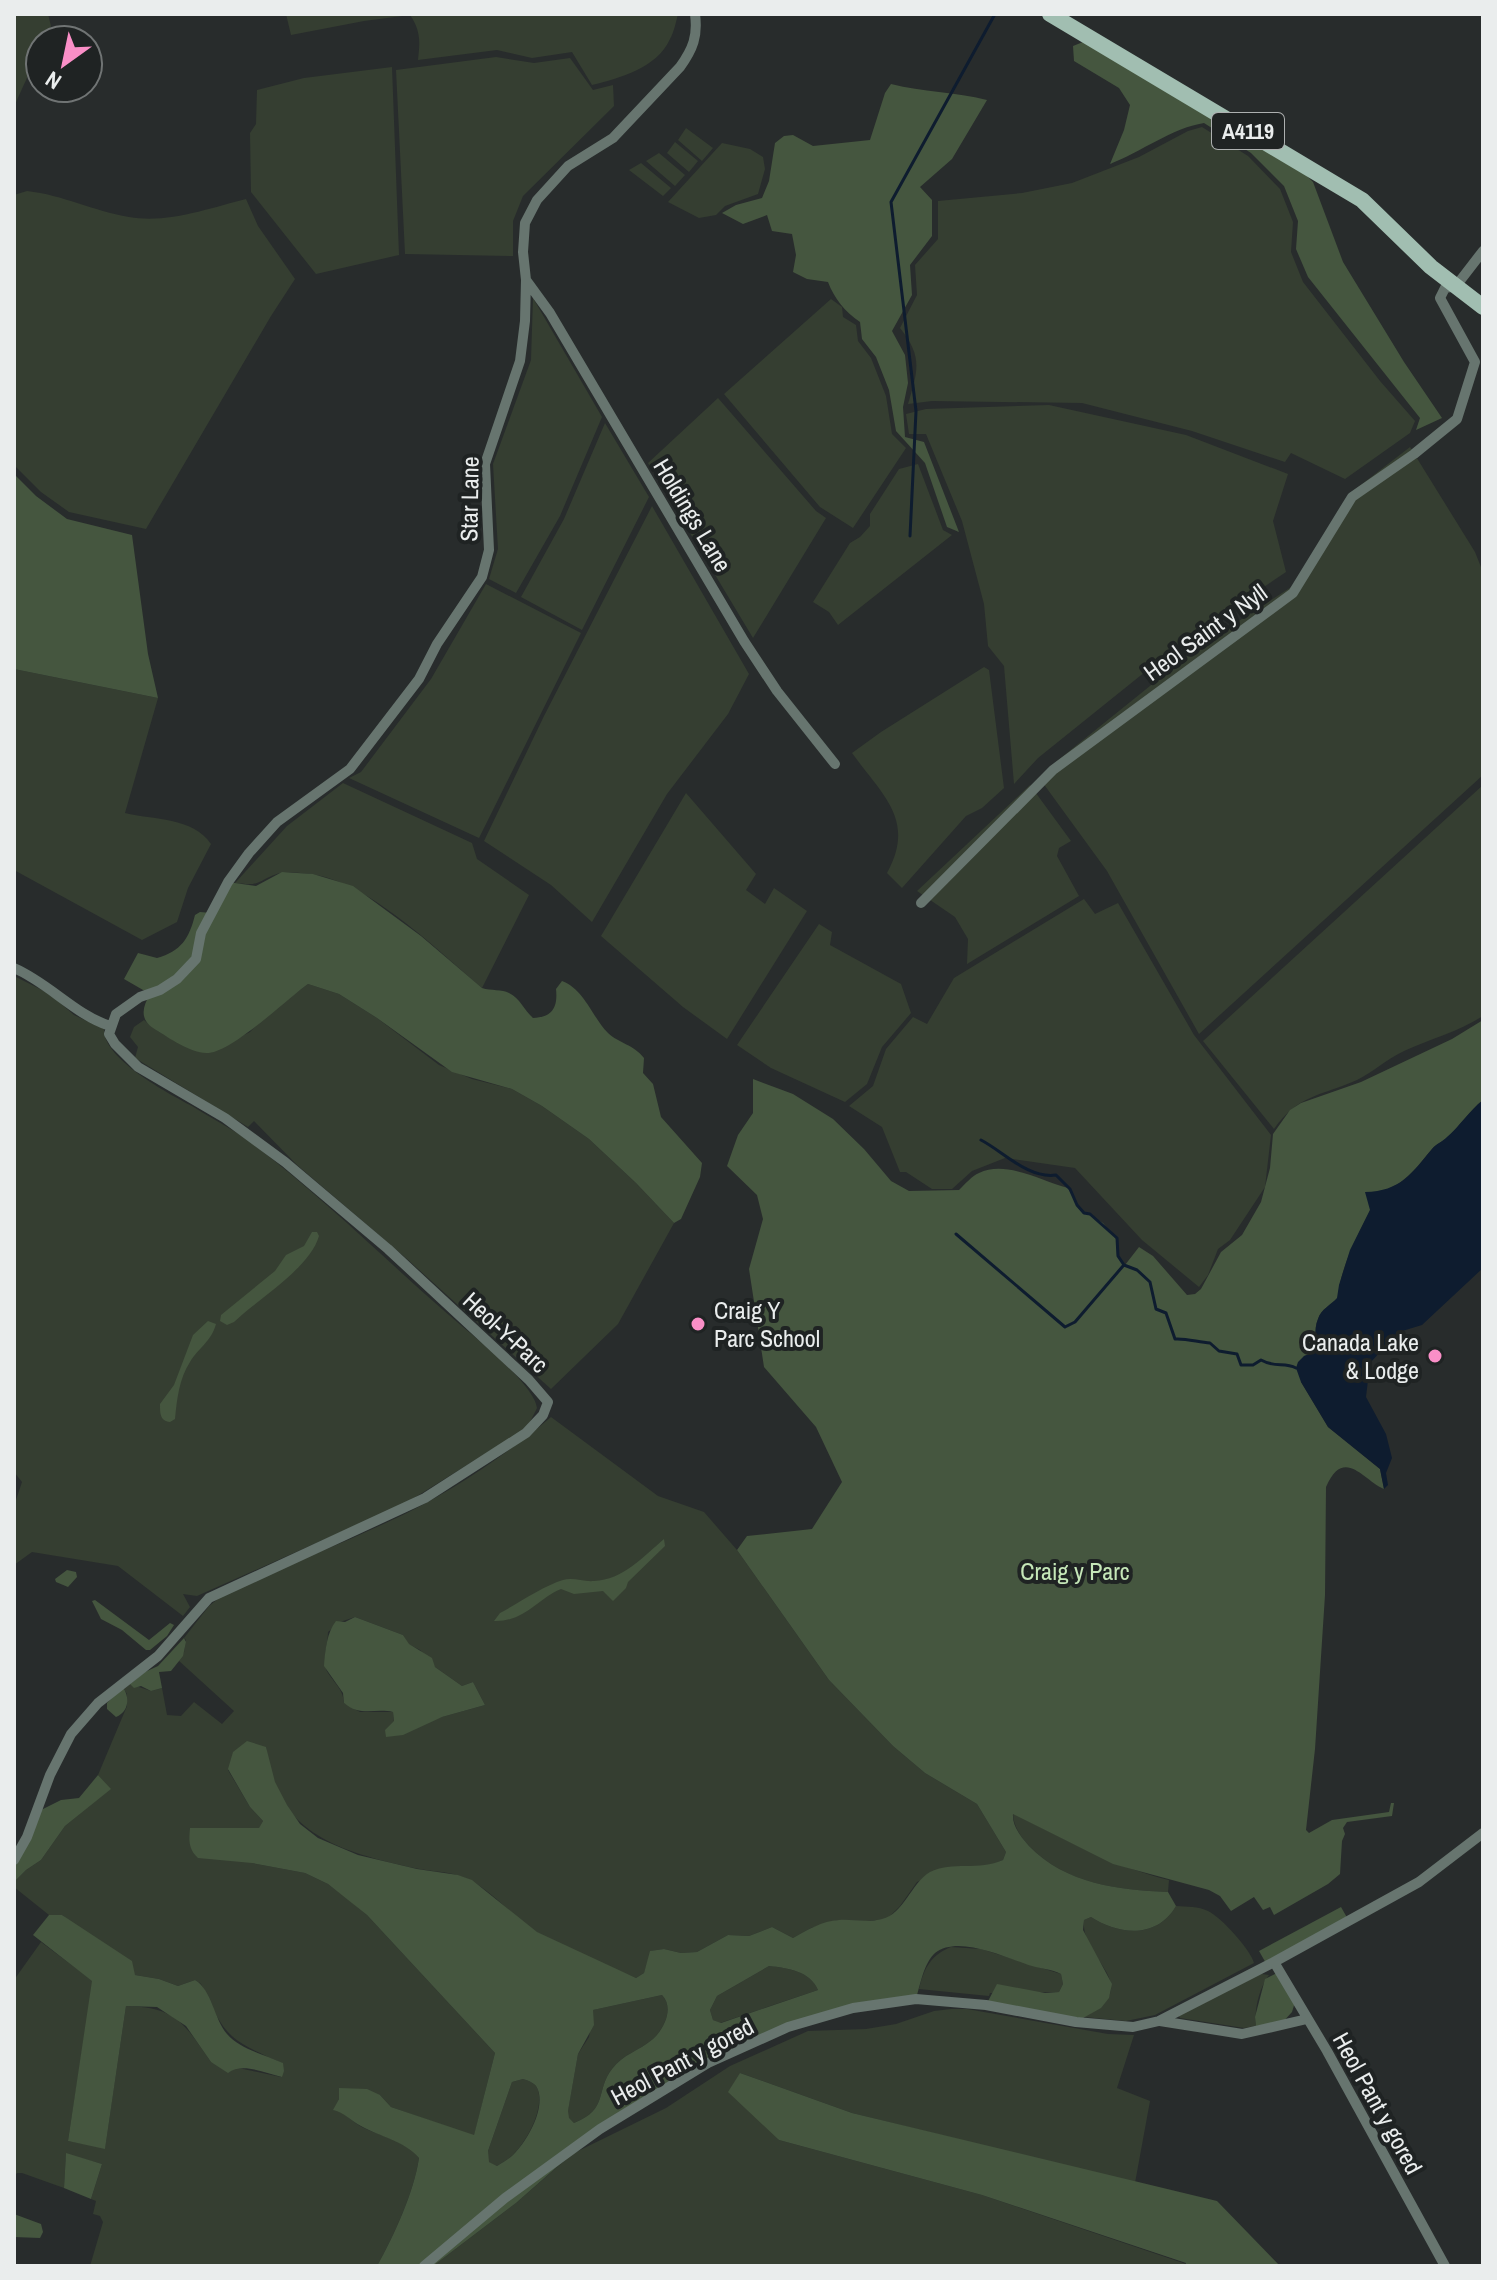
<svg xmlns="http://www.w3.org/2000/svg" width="1497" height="2280" viewBox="0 0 1497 2280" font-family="'Archivo Narrow',sans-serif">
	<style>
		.green { fill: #353e31; fill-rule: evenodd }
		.forest { fill: #45563f; fill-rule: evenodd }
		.water { fill: #0e1c2f }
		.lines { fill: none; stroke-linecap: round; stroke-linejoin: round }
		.stream { stroke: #0e1c2f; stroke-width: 3 }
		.minor { stroke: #67756f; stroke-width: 10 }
		.primary { stroke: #a1beb1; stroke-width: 16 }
		.poi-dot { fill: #fa8fc7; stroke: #1f2323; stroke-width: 3 }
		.labels { text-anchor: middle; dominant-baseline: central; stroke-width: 8; stroke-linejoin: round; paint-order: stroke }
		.shield { fill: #1f2323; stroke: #adb0b0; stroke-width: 2 }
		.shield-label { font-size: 22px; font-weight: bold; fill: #eaeded }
		.street-label { font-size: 24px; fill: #eaeded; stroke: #1f2323 }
		.poi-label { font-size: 24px; fill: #eaeded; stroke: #1f2323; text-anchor: start }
		.park-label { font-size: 24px; fill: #c5e7b8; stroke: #1f2323 }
	</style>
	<rect width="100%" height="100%" fill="#282c2c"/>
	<path class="green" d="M14 14H48L51 26 44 40H40C40 54 20 91 14 108Z
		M286 14H678C676 22 674 32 670 39 657 68 620 78 592 85L572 52 532 58 497 50 418 60C420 42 421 31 410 15L364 21 291 35Z
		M496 57 534 63 570 58 593 90 613 85 614 106 523 196 513 221V256L405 254 396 70Z
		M392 67 399 255 316 274 251 192 250 133 256 124 257 90 304 78Z
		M1202 127 1248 156 1280 189 1293 222 1291 252 1303 282 1380 381 1415 421 1410 433 1345 479 1291 453 1285 462 1192 431 1082 403 932 401 908 404C918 370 923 357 900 328L917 295 915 265 938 239V201L1022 193 1072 183 1139 157 1188 131Z
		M686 128 713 148 702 161 678 140Z
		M675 142 698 161 689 172 667 153Z
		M722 143 750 149 763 157 765 169 758 194 725 206 716 215 699 218 668 202Z
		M659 153 685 175 675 186 646 161Z
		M641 163 671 188 663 196 629 170Z
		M27 191C63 195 93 211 129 217 167 224 210 208 246 199L258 226 295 279 271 316 146 529 69 512 41 492 14 465V195Z
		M533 298 602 417 560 516 516 593 489 579 498 549 493 464 531 360Z
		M831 299 842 307 843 317 856 325 858 341 871 358 886 396 892 434 906 448 853 528 820 507 724 394Z
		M718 398 816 511 826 518 753 638 648 463Z
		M1049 405 1186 435 1288 474 1273 521 1286 572 1186 639 1038 758 1014 784 1004 666 988 646 984 604 962 521 926 434H909L906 414 926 409Z
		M605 423 649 497 582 630 521 597 564 519Z
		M1410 447 1475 552 1483 572V775L1199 1034 1107 871 1040 779 1057 761 1197 648 1302 580 1353 491Z
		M918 464 943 530 952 535 838 625 829 612 813 602 850 543 860 537 870 526V514L899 469Z
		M652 506 749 674 728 714 667 794 592 922 551 885 484 841 544 716Z
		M486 584 581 633 479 838 349 778 361 772 431 679Z
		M984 667 989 670 1004 788 982 808 966 816 902 888 887 873C916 820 883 796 852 753L881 732Z
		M14 669 158 698 125 813C153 820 193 817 211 844L188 888 177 922 142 940 14 870Z
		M343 783 472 843 477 859 529 895 482 988C437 950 369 882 311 874 302 873 288 871 280 873 257 880 263 887 235 883L287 826Z
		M1030 785 1071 841 1059 848 1057 856 1079 896 967 964 968 939 955 917 917 891Z
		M1483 785V1016C1458 1032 1430 1039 1404 1051 1387 1059 1373 1072 1357 1080 1321 1096 1299 1094 1274 1129L1203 1041Z
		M686 793 756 874 746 890 765 904 774 888 807 911 727 1039 683 1007 601 936Z
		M1084 899 1095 914 1118 903 1194 1035 1271 1135 1265 1187 1230 1240 1218 1249 1208 1275 1199 1287 1142 1240 1075 1168 1005 1158 972 1171 952 1189H932L906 1172H900L882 1127 849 1106 873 1086 886 1049 913 1017 927 1024 954 978Z
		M819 924 832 932 830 945 901 984 911 1013 882 1047 867 1084 845 1102 771 1068 737 1045Z
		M14 976 50 994 74 1015 104 1029C103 1059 168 1093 192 1106 211 1118 231 1128 249 1141 317 1192 378 1253 442 1309 463 1328 534 1382 537 1408L529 1424 520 1432 406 1503 197 1596 183 1594 190 1607 183 1616 118 1566 32 1552 14 1565V1506L22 1482 14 1472Z
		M308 984 339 994 377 1018 439 1065 472 1079 512 1089 542 1106 589 1139 636 1183 674 1223 618 1324 551 1389 407 1259 297 1165 254 1121 248 1127 135 1058 138 1047 130 1037 134 1027 144 1020C161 1036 185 1046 207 1053L250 1032 266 1015Z
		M551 1417 658 1496 704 1512 737 1550 829 1680 893 1746 925 1773 977 1804 1006 1852 1003 1860 990 1866 952 1867 917 1882 900 1906 887 1919 866 1921 838 1920 811 1928 793 1938 772 1927 749 1936 728 1935 697 1952 681 1953 664 1949 651 1951 644 1973 636 1978C603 1964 566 1951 536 1932 513 1917 491 1890 468 1879 451 1871 432 1872 414 1868 342 1852 274 1834 266 1747L228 1770 250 1807 263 1821 259 1829 232 1830 252 1863 305 1873 328 1884 348 1899 367 1915 495 2053 474 2136 391 2107 380 2095 339 2099 334 2110C346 2113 351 2121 362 2127 380 2136 406 2141 419 2158 414 2192 394 2236 377 2266H90L103 2222 100 2216 93 2214 96 2201 91 2199 102 2164 66 2154 64 2188 22 2173H17L14 2177V1980L41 1942 93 1981 68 2141 105 2148 126 2006C176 2007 184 2023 211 2062L281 2077 282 2063C228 2039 226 2038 201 1984L195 1980 178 1986 159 1979 135 1975 62 1915H49L14 1887V1882L26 1870 41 1860 65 1826 110 1789 98 1775 127 1706V1694L124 1689 130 1684 151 1691 162 1688 167 1715 181 1716 194 1702 222 1724 234 1711 178 1660 184 1652 186 1640 184 1638 209 1606 224 1594C279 1568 337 1546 392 1520 445 1496 506 1455 551 1417ZM355 1617 403 1635 408 1644 420 1650 435 1667 462 1686 473 1682 485 1705 442 1717 394 1722 393 1712H360L344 1703C343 1689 335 1684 328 1673 321 1662 328 1644 328 1632L340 1622Z
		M1013 1813C1063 1839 1114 1867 1169 1880L1168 1892C1117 1890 1066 1884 1029 1846 1021 1837 1013 1826 1013 1813Z
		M1176 1906C1187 1907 1198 1906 1208 1911 1221 1917 1251 1950 1254 1963L1155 2015 1126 2021 1084 2017C1147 1984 1080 1961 1084 1920L1091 1917C1119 1935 1157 1939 1176 1906Z
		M951 1947 981 1949 1061 1974 1063 1984 1059 1992 990 1993 989 1996 919 1989C924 1968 931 1955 951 1947Z
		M769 1966C788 1968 810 1971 818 1990L720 2023 713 2020 710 2010 717 1996Z
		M1262 1974 1269 1975C1259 1988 1254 2010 1256 2026L1244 2028 1180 2018 1178 2015 1255 1975Z
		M662 1995C674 2007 665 2028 653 2039 639 2051 623 2054 612 2069 595 2091 609 2109 574 2123L568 2118V2110L578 2054 589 2037 593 2010Z
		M951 2009H967L1108 2034 1134 2035 1117 2088 1150 2101 1135 2183 852 2113 740 2073 779 2140 982 2195 1186 2264 1185 2266H433L516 2203 572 2154 666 2108 730 2066 808 2031 866 2029 896 2024 934 2011Z
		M523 2079C529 2081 536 2083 538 2090 544 2110 527 2141 513 2155 509 2159 502 2163 497 2166L488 2162V2151L512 2082Z"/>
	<path class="forest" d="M1083 42 1299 168 1313 182 1343 262 1404 362 1442 418 1416 430 1420 418 1308 277 1296 249 1298 221 1284 186 1251 153 1204 123C1172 128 1141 152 1110 164L1124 130 1130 105 1119 88 1074 61 1073 46Z
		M891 84C923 92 955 92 987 100L952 159 920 187 932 200V236L910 265 912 295 892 331 905 355 908 383 903 407 905 437 924 442 959 532 947 527 925 463 896 431 889 390 876 357 862 339 860 322C845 312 834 298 828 282L807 279 793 272 796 255 792 234 772 231 767 215 743 224 722 213 736 205 762 198 769 181 775 143 784 136 793 135 813 146 870 140 885 93Z
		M14 474 36 496 67 519 132 535 148 654 158 698 14 669Z
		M282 872 313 874 353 886 421 936 482 988C491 991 502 989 509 993 520 998 524 1010 533 1018 552 1017 558 1008 556 989L562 981C585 990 592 1017 608 1033 620 1044 633 1044 644 1058L643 1073 653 1084 661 1117 702 1163 700 1177 681 1219 674 1223 636 1183 589 1139 542 1106 512 1089 452 1072 377 1018 339 994 308 984C287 999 230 1054 206 1053 191 1053 169 1038 156 1030 139 1020 142 1008 150 994L124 979 138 953 157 958C181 951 189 939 195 915L200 912 211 913 228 882 256 886Z
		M1483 1020V1100C1469 1111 1460 1126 1447 1138 1442 1142 1436 1144 1432 1149 1416 1168 1403 1187 1378 1192 1364 1227 1341 1259 1338 1298 1331 1305 1321 1309 1318 1319 1313 1330 1318 1342 1312 1354L1304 1356 1301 1382 1328 1427 1380 1469 1384 1489C1363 1480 1344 1446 1326 1487L1325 1595 1315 1749 1306 1830 1309 1833 1332 1820 1389 1812 1391 1803H1394L1392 1816 1347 1822 1343 1828 1345 1834 1342 1841 1340 1874 1328 1884 1274 1915 1270 1907 1263 1910 1254 1897 1231 1911 1220 1896 1209 1890 1113 1864 1013 1814C1012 1826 1021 1837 1029 1846 1066 1884 1118 1890 1168 1892L1176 1906C1157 1939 1119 1935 1091 1917L1084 1920 1083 1930 1112 1984 1109 1998 1101 2008 1076 2022 986 2005 997 1984 1045 1993 1059 1992 1063 1984 1061 1974C1051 1969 1042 1969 1032 1966 1008 1959 959 1934 935 1953 924 1963 920 1985 916 1999L830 2014 708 2063 600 2129 516 2203 433 2266H377C394 2236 414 2192 419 2158 405 2141 380 2137 361 2126 351 2121 345 2113 333 2110L339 2099V2088L367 2089 380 2095 391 2107 474 2135 495 2053 367 1915 328 1884 305 1873 252 1863 198 1858C188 1849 189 1840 190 1828H259L263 1821 250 1807 228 1769 233 1752 247 1741 266 1747 275 1782 287 1805 300 1824 318 1838 358 1855 417 1869 458 1875 472 1880 537 1932 636 1978 644 1973 650 1951 664 1949 681 1953 697 1952 728 1935 749 1936 772 1927 793 1938C807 1930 822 1921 839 1920 853 1919 867 1923 882 1919 904 1914 911 1883 930 1872 952 1861 979 1871 1003 1860L1006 1852 977 1804 925 1773 893 1746 829 1680 737 1550 747 1536 812 1529 842 1482 816 1427 764 1367 749 1269 763 1219 757 1195 727 1166 738 1135 753 1113V1079L793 1094 833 1119 864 1149 891 1181 909 1191 959 1190C965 1184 972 1176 979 1173 1006 1160 1041 1181 1068 1188L1079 1209 1103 1223 1116 1239 1117 1256 1125 1265 1139 1247 1153 1256 1187 1295 1195 1294 1201 1289 1221 1252 1242 1235 1261 1202 1270 1168 1273 1134 1290 1110 1301 1103 1361 1082 1452 1039ZM769 1966C788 1968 810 1971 818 1990L721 2023 713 2020 710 2010 717 1996ZM662 1995C674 2007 665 2028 653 2039 639 2051 623 2054 612 2069 595 2091 609 2109 574 2123L569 2118 568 2111 578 2054 594 2025 593 2010ZM523 2079C529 2081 536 2083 538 2090 545 2110 527 2141 513 2155 509 2159 502 2163 497 2166L489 2162 488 2151 512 2082Z
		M312 1232H317L319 1236C310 1268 258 1299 234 1322L227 1325 220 1321 221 1315 275 1271 286 1255 304 1246Z
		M208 1321 216 1324C211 1342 199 1347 190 1362 179 1379 177 1399 175 1419L170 1422C160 1421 160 1413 160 1404L174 1385 193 1335Z
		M664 1539 665 1546 628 1582 626 1588 613 1601 603 1591 574 1594 561 1589C538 1598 525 1622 494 1621L500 1613C517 1604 545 1585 563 1580 573 1577 583 1582 594 1581 623 1580 644 1556 664 1539Z
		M67 1570 76 1572 77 1577 68 1587 56 1582 55 1579Z
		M95 1600 149 1640 170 1623 174 1625 167 1636 150 1650H146L122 1630 101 1619 92 1601Z
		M355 1617 403 1635 409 1644 432 1658 435 1667 462 1686 473 1682 485 1705 442 1717 403 1735 386 1737 385 1730 394 1721 393 1712C375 1708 360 1717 344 1703L343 1693 324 1666C325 1651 327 1632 336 1621L345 1622Z
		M184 1638 186 1642 183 1656 171 1671 159 1672 162 1688 151 1691 141 1686 134 1688 130 1684 145 1672 158 1666Z
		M124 1689C130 1699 128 1712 116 1717L107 1709V1703L119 1690Z
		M98 1775 111 1789 65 1826 41 1860 26 1870 14 1882V1860L41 1810 61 1800 79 1798Z
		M1341 1907 1349 1921 1267 1965 1259 1951Z
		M49 1915H62L132 1961 135 1975 159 1979 178 1986 195 1980C212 1990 214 2019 227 2034 240 2049 265 2055 283 2063L284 2071 282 2077C265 2073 242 2062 228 2073L211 2062 186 2026 157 2007 126 2006 105 2149 68 2141 92 1981 33 1935Z
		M1277 1973 1296 1999 1292 2012 1282 2023 1256 2026 1255 2017 1265 1979Z
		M740 2073 852 2113 1217 2201 1280 2266H1185L1186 2263 982 2195 779 2140 728 2092Z
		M66 2153 102 2164 91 2199 64 2188Z
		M14 2214 41 2224 43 2232 40 2238 14 2237Z"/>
	<path class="water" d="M1483 1100V1268L1422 1325 1399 1332 1370 1363 1366 1397 1386 1434 1392 1458 1386 1473 1388 1485 1384 1489 1380 1469 1328 1427 1301 1382 1296 1368 1298 1362 1304 1356 1312 1353C1318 1342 1313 1330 1318 1319 1321 1309 1331 1305 1337 1298L1339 1285 1350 1250 1370 1210 1365 1192C1401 1191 1411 1174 1432 1149 1436 1144 1442 1142 1447 1137 1460 1126 1469 1111 1483 1100Z"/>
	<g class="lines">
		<path class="stream" d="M910 536 916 411 891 202 995 14
			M981 1140C1004 1152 1028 1179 1056 1175L1070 1189 1077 1205 1084 1213 1090 1214 1117 1238 1118 1256 1124 1265 1137 1270 1150 1282 1156 1309 1166 1313 1175 1339C1185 1338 1198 1342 1210 1343L1219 1351 1237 1354 1241 1365H1253L1261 1360C1275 1368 1284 1362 1296 1368
			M956 1234 1065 1327 1075 1322 1123 1266"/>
		<path class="minor" d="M526 280 550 313 744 641 777 691 835 764
			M921 903 1053 770 1293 593 1352 497 1414 454 1457 419 1475 362 1440 298 1445 288 1456 286 1483 251
			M14 968C49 983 74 1014 110 1026
			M14 1860 27 1837 50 1775 71 1734 98 1703 158 1656 209 1598 425 1498 526 1433 543 1415 548 1402 529 1380 388 1249 285 1162 225 1118 138 1067 115 1044 109 1034 116 1014 140 997 160 990 177 979 196 959 201 933 228 882 249 853 277 822 350 769 419 679 437 644 482 577 489 550 485 464 520 361 525 321 526 280 523 252 525 223 537 200 568 166 613 138 680 67C693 49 698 36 695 14
			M1274 1962 1419 1882 1483 1833
			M1160 2021 1242 2034 1307 2019
			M424 2266 505 2198 600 2129 708 2063 788 2027 853 2008 916 1999 986 2005 1076 2022 1133 2027 1159 2021 1274 1962 1327 2051 1445 2266"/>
		<path class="primary" d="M1050 14 1362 200 1431 267 1483 307"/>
	</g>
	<g class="poi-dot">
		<circle cx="698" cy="1324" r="8"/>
		<circle cx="1435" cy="1356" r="8"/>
	</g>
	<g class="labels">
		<rect class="shield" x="1212" y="113" width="72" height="36" rx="6"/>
		<g class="shield-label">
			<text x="1248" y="131">A4119</text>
		</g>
		<g class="street-label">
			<text transform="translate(469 499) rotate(-89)">Star Lane</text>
			<text transform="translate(693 515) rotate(59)">Holdings Lane</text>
			<text transform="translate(1205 632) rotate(-36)">Heol Saint y Nyll</text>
			<text transform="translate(506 1332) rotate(43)">Heol-Y-Parc</text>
			<text transform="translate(682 2061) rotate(-28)">Heol Pant y gored</text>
			<text transform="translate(1378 2103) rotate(61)">Heol Pant y gored</text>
		</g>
		<g class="poi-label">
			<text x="714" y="1310">Craig Y<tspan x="714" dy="28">Parc School</tspan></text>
			<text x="1419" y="1342" text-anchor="end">Canada Lake<tspan x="1419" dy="28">&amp; Lodge</tspan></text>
		</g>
		<g class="park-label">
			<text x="1075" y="1571">Craig y Parc</text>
		</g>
	</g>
	<rect width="1497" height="2280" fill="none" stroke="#eaeded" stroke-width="32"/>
	<g transform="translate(64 64) rotate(213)"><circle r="38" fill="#1f2323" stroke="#707474" stroke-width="2"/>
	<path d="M0-6L14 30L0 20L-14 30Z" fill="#fa8fc7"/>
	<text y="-12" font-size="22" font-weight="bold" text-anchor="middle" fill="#eaeded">N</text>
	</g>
</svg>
